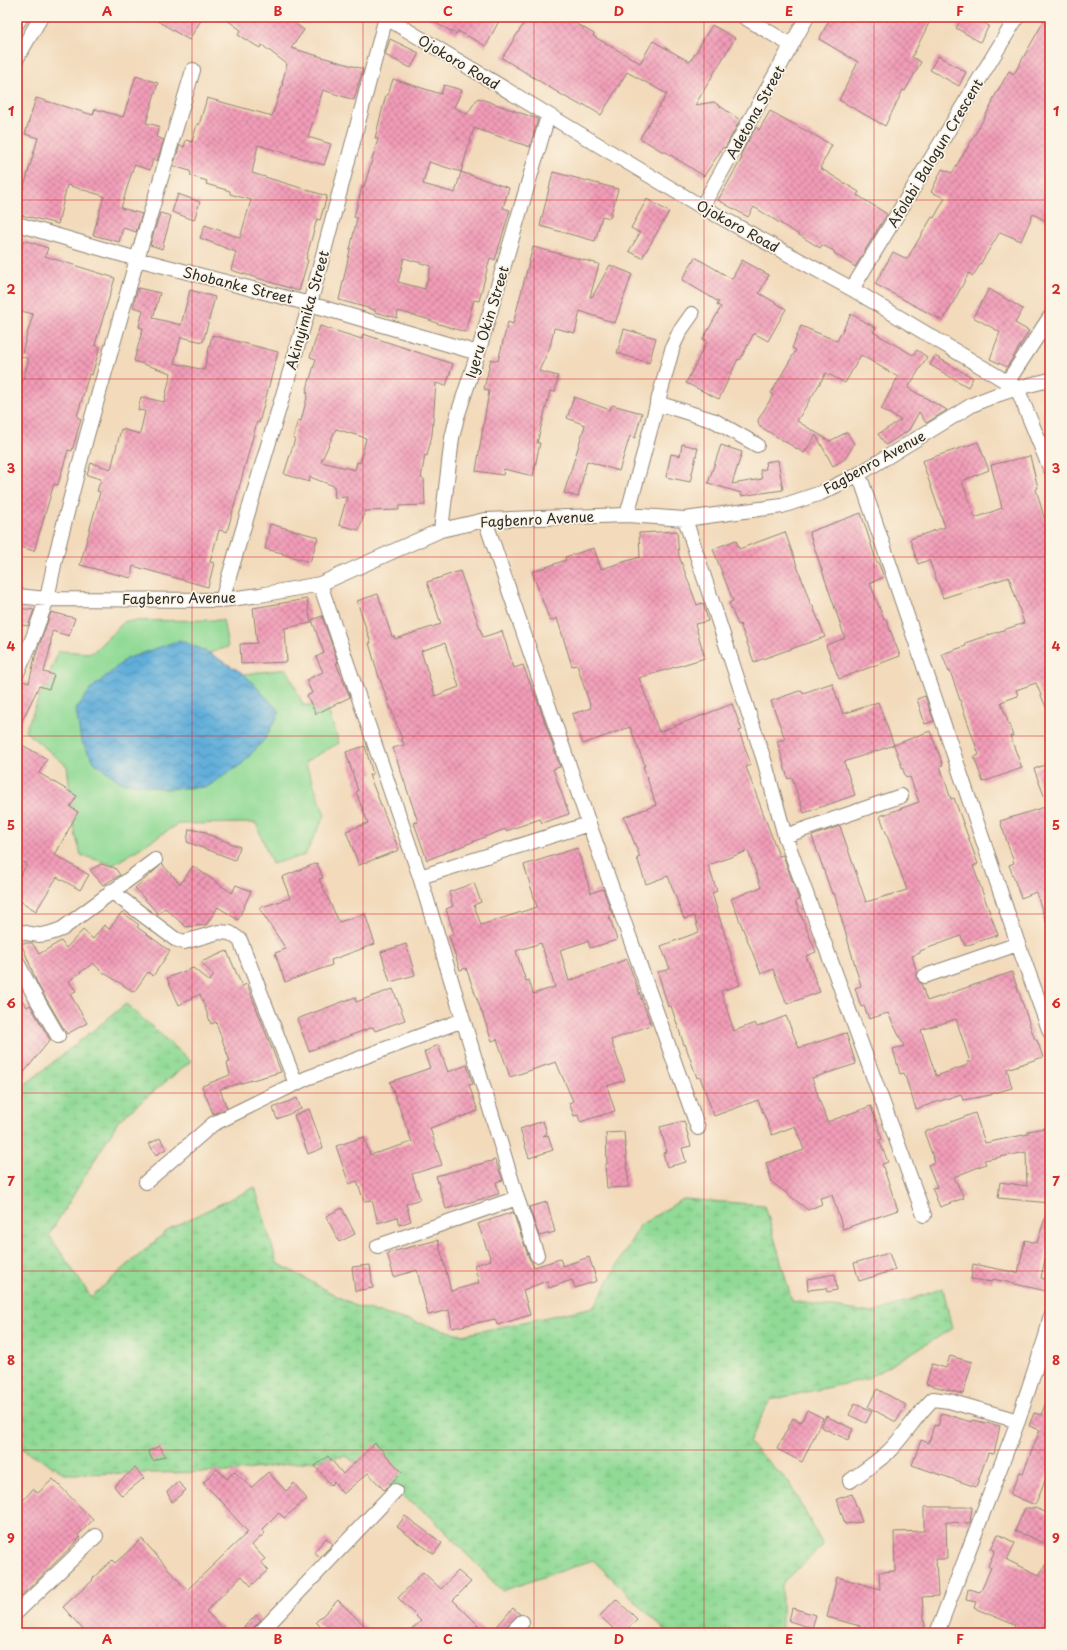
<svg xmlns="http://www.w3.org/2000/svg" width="1067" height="1650" viewBox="0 0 1067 1650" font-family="'Playpen Sans',sans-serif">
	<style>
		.grass { fill: #91da96; stroke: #5e8260 }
		.wetland { fill: url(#wetland-marsh); stroke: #5e8260 }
		.water { fill: url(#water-waves); stroke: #466c82 }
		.building { fill: url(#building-cross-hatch); fill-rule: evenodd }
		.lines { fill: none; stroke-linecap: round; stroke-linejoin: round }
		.minor-casing { stroke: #8e8273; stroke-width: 16 }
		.minor { stroke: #fff; stroke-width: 14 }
		.grid { fill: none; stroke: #d62828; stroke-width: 1; stroke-opacity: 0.55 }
		.labels { text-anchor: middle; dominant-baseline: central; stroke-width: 3.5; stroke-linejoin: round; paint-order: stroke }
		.street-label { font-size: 14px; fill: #2b2b2b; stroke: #fcf5e5 }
		.neatline { fill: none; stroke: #d62828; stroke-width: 1.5 }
		.grid-label { font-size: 13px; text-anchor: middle; font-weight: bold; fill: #d62828 }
	</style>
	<defs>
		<pattern id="wetland-marsh" width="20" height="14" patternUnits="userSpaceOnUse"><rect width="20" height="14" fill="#91da96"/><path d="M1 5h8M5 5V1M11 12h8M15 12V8" fill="none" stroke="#7dbb81"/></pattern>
		<pattern id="water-waves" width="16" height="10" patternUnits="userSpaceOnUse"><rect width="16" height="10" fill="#60aeda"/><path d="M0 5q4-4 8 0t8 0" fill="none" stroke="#4f8eb1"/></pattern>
		<pattern id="building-cross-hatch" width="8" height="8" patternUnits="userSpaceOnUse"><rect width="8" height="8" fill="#f29cb8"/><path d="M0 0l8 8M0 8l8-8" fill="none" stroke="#c47f96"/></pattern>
	</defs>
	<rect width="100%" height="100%" fill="#fcf5e5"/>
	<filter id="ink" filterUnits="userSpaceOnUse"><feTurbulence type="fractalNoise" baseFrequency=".025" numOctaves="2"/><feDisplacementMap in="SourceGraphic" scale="8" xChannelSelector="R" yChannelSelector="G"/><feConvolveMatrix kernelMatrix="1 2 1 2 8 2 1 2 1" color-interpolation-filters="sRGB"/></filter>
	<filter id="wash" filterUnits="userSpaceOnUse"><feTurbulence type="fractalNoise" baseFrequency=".012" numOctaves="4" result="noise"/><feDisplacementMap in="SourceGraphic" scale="16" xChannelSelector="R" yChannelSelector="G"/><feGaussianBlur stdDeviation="0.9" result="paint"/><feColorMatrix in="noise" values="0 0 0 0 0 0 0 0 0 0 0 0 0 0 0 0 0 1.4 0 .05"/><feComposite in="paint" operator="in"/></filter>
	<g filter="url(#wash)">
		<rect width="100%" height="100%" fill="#f2dabb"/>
		<path class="grass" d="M223 620 228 647 209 653 180 641 126 659 280 713 244 674 287 669 303 705 327 707 339 743 305 762 325 815 305 855 272 864 256 823 178 824 113 865 81 855 75 833 67 766 25 731 59 651 92 653 125 621Z"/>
		<path class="wetland" d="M126 1004 191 1061 119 1120 49 1235 91 1297 169 1229 255 1187 277 1263 355 1306 463 1335 594 1307 640 1225 683 1199 765 1205 792 1301 873 1313 943 1288 952 1329 867 1379 770 1400 749 1443 789 1482 823 1545 782 1584V1633H668L593 1560 502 1591 430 1516 346 1456 232 1472 66 1474 17 1446V1091Z"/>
		<path class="water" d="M180 640 209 653 244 674 280 712 265 739 242 764 207 787 165 789 121 782 95 763 81 741 76 709 91 689 126 659Z"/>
		<g id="blocks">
			<path class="building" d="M151 17H203L189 40Z
				M223 17H287L304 30 291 48 363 69 354 100 323 90 308 137 331 144 324 165 258 145 252 173 327 196 320 220 317 219 306 259 308 260 299 291 231 270 236 252 200 238 205 225 240 238 251 200 230 194V191L206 184 207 181 191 176 190 171 173 166 180 145 184 147 186 140 192 142 197 124 199 125 207 98 272 116 283 83H282L287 64 262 45 260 48 238 35 241 30Z
				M425 17H501L486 46 458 31 456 34Z
				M528 17H565L594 34 593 36 640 63 653 41 690 62 712 25 735 38 695 105 714 102 740 120 725 148 723 147 704 176 664 151 663 152 640 138 667 94 627 72 601 115 583 104 582 106 562 95 502 58Z
				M831 17H918L929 23 912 57 921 62 905 91 903 90 885 126 839 100 858 62 819 39Z
				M963 17H975L989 26 980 42 956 28Z
				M1046 17H1050V223L1033 214 1021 241 1000 232 973 276 969 273 943 321 875 284 893 252 907 259 932 217 934 218 945 198 931 192 942 169 952 173 972 140 993 102 992 101 1009 71 1014 74Z
				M390 39 419 53 411 68 385 55Z
				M938 56 966 72 959 86 930 70Z
				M136 76 158 83 146 123 159 126 156 137 164 140 157 161 153 159 150 170 134 165 121 208 142 214 136 232 123 228 119 242 93 235 104 196 67 185 58 224 17 214V188L23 190 38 138 25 134 36 98 93 115 95 109 123 117Z
				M393 79 441 94 444 85 462 90 454 107 467 114 478 98 538 119 530 147 474 128 461 172 509 188 503 208 510 210 495 260 490 258 479 301 474 300 465 332 439 324 427 319 398 311 397 318 375 312V310L339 300 357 218 354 217 362 187H364L378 139 375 138 386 95H388ZM429 162 461 172 455 193 423 184ZM404 258 431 266 425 289 398 282Z
				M770 111 832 145 820 168 859 192 857 195 887 214 855 267 834 253V251L822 245 820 248 754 207 748 217 718 200 742 158 740 156 756 127 759 130Z
				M553 172 618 189 610 218 602 216 595 241 540 226Z
				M178 194 200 202 194 220 172 212Z
				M647 199 669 212 642 258 629 251 640 233 631 228Z
				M160 213 171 216 162 249 150 245Z
				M24 240 48 248 45 256 115 278 95 345 100 347 92 375 89 374 77 417 81 419 72 451 68 450 58 485 54 484 34 551 17 546V400L29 359 21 356 33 314 17 310V261Z
				M533 247 599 264 590 297H592L610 265 632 274 615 323 580 311 575 333 554 328 550 347 539 371 558 376 555 392 550 391 537 443H540L533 476 504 469 503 475 476 471 489 391 484 389 491 359 498 361 508 322 513 324Z
				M695 257 732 279 742 260 769 275 759 293 786 309 768 341 754 333 740 360 738 359 719 399 686 383 707 341 703 339 721 307 717 305 719 302 682 280Z
				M138 288 160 293 153 318 181 325 190 290 215 297 203 342 181 337 174 363 204 370 212 335 278 352 259 423 257 422 227 532 219 530 210 562 214 563 208 587 133 566 131 578 80 565 100 492 97 491 101 479 87 475 91 463 111 469 121 429 140 434 145 411 138 410 141 397 164 402 171 373 134 361 143 328 139 327 143 310 133 307Z
				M989 289 1023 309 1015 323 1029 331 1007 367 990 359 1000 332 973 317Z
				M851 314 876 328 873 332 913 355 917 350 927 357 908 388 947 410 926 423 919 412 909 430 886 445 878 434 901 420 881 409 898 377 861 355 845 383 826 373 797 421 830 441 847 432 854 444 845 459 833 466 816 435 804 453 759 426 758 420 773 395 771 393 796 350 792 348 801 326 837 341Z
				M320 326 362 339 363 334 453 364 446 386 436 383 432 435 427 456 425 455 421 478 424 479 425 505 399 506V510L365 511 359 530 339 525 347 497 335 498 334 486 310 477 309 482 284 474 295 439 293 438 298 420 301 421 308 393 306 392 316 359 310 357ZM336 429 366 438 360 463 357 462 355 470 321 462Z
				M624 329 656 338 649 363 617 353Z
				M935 356 973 378 968 387 930 365Z
				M574 397 610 410 612 405 642 413 635 438 630 436 619 471 587 461 578 497 564 493 585 425 567 418Z
				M978 442 989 470 962 481 975 518 1002 508 991 465 1030 456 1038 488 1036 489 1050 538V717L1036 683 1016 690 1018 696 1001 702 1013 736H1010L1022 768 983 782 974 757 979 755 950 671 949 672 942 654 966 646 965 643 1024 623 1009 577 943 598 929 560 918 564 910 539 945 527 922 461Z
				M682 444 698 448 690 482 666 477 671 454 680 456Z
				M721 445 742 452 732 484 762 479 760 470 766 469 765 462 778 460 783 490 741 496V493L708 483Z
				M861 513 877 563 878 562 884 577 870 583 884 620 886 619 900 656 839 679 826 645 845 638 809 532Z
				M270 524 318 537 310 562 282 554 283 553 265 549Z
				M677 531 679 556 697 605 703 603 708 621 695 624 705 658 639 678 659 732 732 704 742 730 739 731 751 765 746 767 779 856 783 855 799 900 795 901 816 952 806 956 820 992 787 1004 773 969 761 974 731 899 761 887 748 851 708 865 717 891 712 893 740 985 721 991 734 1031 755 1023 757 1027 786 1016 799 1048 846 1033 856 1064 812 1078 827 1122 871 1106 882 1139 879 1140 888 1162 882 1164 898 1210 843 1229 832 1195 820 1198 822 1204 808 1210 772 1182 766 1163 804 1150 795 1126 772 1135 758 1100 714 1116 700 1077 697 1078 685 1044 684 1045 671 1006 668 1007 658 972 670 969 661 946 699 932 694 916 684 919 668 876 646 884 637 858 640 857 624 817 656 805 643 766H645L630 727 583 744 572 714 591 708 577 665 572 666 557 618 550 621 532 572 566 560 565 557 594 548 601 569 640 557 639 533Z
				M785 532 811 605 812 604 825 637 754 662 740 624 738 625 729 603 733 601 713 549 736 540 739 549Z
				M460 571 483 637 502 631 514 668 523 665 535 696H536L560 767 553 769 569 814 542 823 540 819 506 831 505 829 427 860 414 823 418 822 393 748 404 745 378 674 369 643H371L357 601 378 594 392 637 394 636 395 639 441 624 427 582ZM445 643 459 687 435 696 421 651Z
				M307 599 311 623 285 628 287 662 241 664 240 644 257 643 253 608Z
				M17 608 34 610 28 626 17 624Z
				M51 612 75 618 69 636 52 631 50 649 44 672 54 675 49 689 39 686 17 731V700L23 681 29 683 35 657Z
				M322 616 338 663H336L350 697 316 714 307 696 312 693 306 680 323 672 316 657 324 653 312 620Z
				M832 683 843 714 878 702 894 745 844 762 855 795 804 813 792 778 788 779 777 741 785 739 771 701 802 690 803 693Z
				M925 696 934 721 925 724 917 699Z
				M930 731 943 765 940 766 951 799 954 798 978 864 973 866 998 935 965 946 961 936 920 951V953L912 956 917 973V978L921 983 927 1001 1012 972 1035 1040H1037L1043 1057 1007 1069 1012 1088 991 1094V1095L963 1100 961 1094 916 1109 904 1073 900 1074 893 1049 904 1046 888 1013 869 1019 864 1006 861 1007 855 988 861 986 834 893 832 894 812 836 840 826 866 902 907 890 880 816 919 802 910 777 906 778 894 745ZM956 1019 970 1062H967L968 1065 936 1076 921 1030Z
				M17 742 47 759 39 773 77 796 70 807 78 812 55 855 89 875 80 890 57 877 36 911 17 899V881L27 864 17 858Z
				M365 746 373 774 369 775 399 850 359 865 346 831 368 823 356 792 358 791 346 752Z
				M1050 763V928H1048L1036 892 1021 898 1009 865 1014 863 1000 821 1048 806 1034 769Z
				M189 829 207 832V834L240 847 235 860 187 842Z
				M577 848 591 893 603 889 612 914 609 915 617 940 590 948 588 941 560 950 569 981 627 959 651 1025 611 1040 625 1080 607 1086 615 1111 580 1122 578 1115 574 1116 569 1103 573 1101 556 1062 510 1077 497 1039 492 1041 466 968 460 970 449 936 454 934 446 909 453 906 449 892 474 883 481 902 474 905 481 925 537 907 524 865ZM541 943 555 987 533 994 529 980 526 981 516 951Z
				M317 863 323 878 319 879 339 922 365 914 375 944 331 960 332 965 285 982 275 953 286 949 259 908 290 898 282 877Z
				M101 864 115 868 120 875 103 885 90 870Z
				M162 864 180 884 193 866 232 893 236 885 251 891 238 920 218 907 206 925 186 927 165 908 158 914 135 888Z
				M122 912 139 925 137 927 170 951 153 976 148 972 134 992 101 971 93 963 69 981 76 991 70 994 87 1023 67 1034 38 985 21 943H32L39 954 61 941 66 948 83 930 93 939 104 925 109 929Z
				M406 944 415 975 390 982 381 952Z
				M227 951 242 986 247 984 281 1072 220 1089 227 1108 213 1114 202 1086 230 1075 227 1063 230 1062 216 1022 211 1024 200 994 179 1005 167 978 193 968 209 981 214 976 201 962Z
				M393 989 405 1020 375 1031 373 1027 309 1051 297 1019 355 997 356 1002Z
				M17 994 27 1007 30 1005 50 1040 17 1081Z
				M438 1045 448 1072 467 1065 473 1084 469 1085 478 1111 430 1128 442 1165 412 1174 420 1199 406 1204 411 1221 399 1225 397 1217 378 1223 372 1200 364 1201 357 1181 349 1184 336 1146 364 1137 370 1155 412 1142 390 1082 430 1068 424 1052Z
				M297 1098 301 1109 277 1119 273 1108Z
				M309 1109 323 1148 308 1154 294 1115Z
				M975 1113 985 1143 1028 1134V1131L1050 1127V1203L998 1198 1000 1182 1027 1186 1026 1152 984 1160 986 1164 954 1177 964 1198 940 1207 932 1188 937 1187 928 1165 935 1162 924 1132Z
				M543 1121 547 1133 543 1136 548 1135 553 1150 529 1158 520 1129Z
				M684 1121 691 1146 682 1148 686 1162 667 1167 663 1153 667 1152 660 1127Z
				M624 1132 629 1187 607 1188 605 1165 607 1164 606 1133Z
				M160 1138 166 1149 156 1155 149 1144Z
				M495 1160 503 1180 496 1182 499 1194 446 1209 436 1176Z
				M547 1202 555 1232 539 1236 529 1207Z
				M342 1208 355 1234 339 1242 326 1216Z
				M513 1212 529 1258 534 1267 560 1259 563 1266 589 1257 597 1281 575 1288 572 1280 549 1288 547 1281 523 1290 530 1315 497 1325 495 1319 452 1328 449 1310 428 1315 417 1270 394 1277 387 1253 438 1240 451 1291 479 1283 474 1265 491 1260 478 1224Z
				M1045 1218 1050 1219V1235L1041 1278 1048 1280 1046 1291 993 1279 992 1282 971 1279 973 1264 1018 1273 1025 1240 1037 1243Z
				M889 1253 895 1270 859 1281 854 1263Z
				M370 1265 373 1288 355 1291 352 1267Z
				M835 1274 837 1290 827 1292 826 1288 808 1290 807 1279Z
				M950 1356 972 1362 963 1394 926 1384 932 1364 946 1368Z
				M877 1389 906 1405 896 1422 868 1407Z
				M1049 1394 1050 1468 1035 1505 1010 1494 1020 1472 1023 1473 1040 1430 1029 1426 1034 1413 1041 1415Z
				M855 1403 872 1411 866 1423 849 1415Z
				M807 1410 823 1418 802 1462 777 1449 793 1418 801 1422Z
				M942 1413 971 1422 972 1420 1000 1426 994 1454 988 1453 976 1487 912 1465 921 1440 929 1443 934 1425 938 1426Z
				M826 1416 853 1429 848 1440 821 1427Z
				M375 1443 402 1472 384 1490 368 1473 343 1494 334 1482 331 1485 315 1466 328 1456 343 1474Z
				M160 1446 165 1456 153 1461 148 1451Z
				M135 1468 144 1478 122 1496 114 1486Z
				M217 1469 227 1479 234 1471 251 1488 268 1472 286 1491 294 1483 307 1499 284 1518 279 1513 262 1530 265 1533 252 1545 265 1559 261 1562 268 1570 251 1586 242 1576 206 1611 227 1633H86L63 1607 93 1580 92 1579 112 1560 115 1563 142 1539 187 1590 248 1532 229 1511 230 1510 203 1483Z
				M53 1479 93 1520 78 1535 80 1538 17 1600V1507L33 1489 38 1493Z
				M178 1482 186 1490 172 1502 167 1492Z
				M852 1494 862 1522 845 1524 837 1499Z
				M924 1507H972L970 1523 946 1522 947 1559H936L938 1596 922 1597 925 1628 915 1629V1633H903V1630L858 1633 860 1626 827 1617 837 1577 880 1589 879 1572 895 1571 894 1532 924 1531Z
				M1025 1508H1035L1050 1514V1545L1015 1531Z
				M405 1516 442 1543 434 1554 397 1527Z
				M998 1534 1015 1543 1007 1560 1039 1575 1050 1558V1624L1046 1633H1011L1015 1625 974 1608 976 1602 966 1600 968 1589 980 1592 991 1568 988 1566 995 1550 991 1549Z
				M326 1538 333 1544 320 1557 314 1552Z
				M458 1571 471 1582 453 1600 486 1633H408L421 1621 398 1598 423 1572 441 1589Z
				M616 1599 637 1619 624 1633H618L600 1616Z
				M338 1600 372 1633H327L316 1622Z
				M513 1608 520 1614 505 1627 503 1633H491Z
				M792 1608 816 1615 812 1628 789 1621Z
				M256 1615 261 1620 254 1627 252 1633H238Z"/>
		</g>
	</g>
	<g filter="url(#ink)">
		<use href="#blocks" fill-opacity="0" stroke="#8e8273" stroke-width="1"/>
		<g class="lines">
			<defs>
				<path id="minor" d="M385 17 702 207 852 289 1017 388 1050 468
					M744 17 791 45
					M17 23 21 17
					M17 58 41 17
					M702 207 807 17
					M17 224 137 259 310 304 478 353
					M852 289 1017 17
					M1008 381 1050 317
					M657 403 715 421 757 445
					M859 474 1018 944 1050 1032
					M627 515 673 346 680 331 692 314
					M685 519 764 760 785 836 924 1215
					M485 520 589 824 698 1128
					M441 530 452 438 457 417 478 353 548 116
					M320 584 420 877 517 1198 537 1255
					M17 596 47 599 222 600 260 595 320 584 441 530 485 520 627 515 685 519 782 506 821 493 859 474 972 405C997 393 1023 386 1050 380
					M222 600 310 304 386 17
					M17 673 32 640 47 599 56 555 87 435 137 259 193 70
					M785 836 901 796
					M420 877 589 824
					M111 891 175 939 184 942 219 932 230 933 240 940 296 1084
					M17 931C38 936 42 937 62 929L155 860
					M17 962 32 991 58 1036
					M925 976 1018 944
					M146 1182 213 1124 307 1078 463 1020
					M378 1246 517 1198
					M850 1481C862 1472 876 1463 887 1453 904 1437 916 1415 933 1399L949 1401 1018 1421
					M17 1612 96 1536
					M260 1633 395 1491
					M511 1633 522 1622
					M937 1633 1018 1421 1046 1336 1050 1318"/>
			</defs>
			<use href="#minor" class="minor-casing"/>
			<use href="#minor" class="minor"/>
		</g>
	</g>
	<path class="grid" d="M192 17V1633M363 17V1633M534 17V1633M704 17V1633M874 17V1633M17 200H1050M17 379H1050M17 557H1050M17 736H1050M17 914H1050M17 1093H1050M17 1271H1050M17 1450H1050"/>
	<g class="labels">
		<g class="street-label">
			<text transform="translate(459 62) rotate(31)">Ojokoro Road</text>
			<text transform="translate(755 112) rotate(-61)">Adetona Street</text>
			<text transform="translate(935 153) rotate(-59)">Afolabi Balogun Crescent</text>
			<text transform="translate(738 226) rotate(29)">Ojokoro Road</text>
			<text transform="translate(238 285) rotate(14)">Shobanke Street</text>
			<text transform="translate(307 310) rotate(-74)">Akinyimika Street</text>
			<text transform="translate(487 322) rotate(-73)">Iyeru Okin Street</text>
			<text transform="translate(874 462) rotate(-29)">Fagbenro Avenue</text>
			<text transform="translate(537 519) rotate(-3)">Fagbenro Avenue</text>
			<text transform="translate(179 598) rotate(-1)">Fagbenro Avenue</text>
		</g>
	</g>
	<rect width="1067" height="1650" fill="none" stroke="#fcf5e5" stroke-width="44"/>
	<rect x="22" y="22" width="1023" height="1606" class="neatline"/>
	<g class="grid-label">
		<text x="107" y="16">A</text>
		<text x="278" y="16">B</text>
		<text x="448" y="16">C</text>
		<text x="619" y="16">D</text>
		<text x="789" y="16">E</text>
		<text x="960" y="16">F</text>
		<text x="11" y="116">1</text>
		<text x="1056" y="116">1</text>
		<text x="11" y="294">2</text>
		<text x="1056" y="294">2</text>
		<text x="11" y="473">3</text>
		<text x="1056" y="473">3</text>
		<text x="11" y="651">4</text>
		<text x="1056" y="651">4</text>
		<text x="11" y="830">5</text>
		<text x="1056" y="830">5</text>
		<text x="11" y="1008">6</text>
		<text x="1056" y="1008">6</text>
		<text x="11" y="1186">7</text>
		<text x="1056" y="1186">7</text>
		<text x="11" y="1365">8</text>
		<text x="1056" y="1365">8</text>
		<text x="11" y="1543">9</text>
		<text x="1056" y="1543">9</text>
		<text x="107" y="1644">A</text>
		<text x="278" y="1644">B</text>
		<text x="448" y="1644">C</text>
		<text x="619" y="1644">D</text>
		<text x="789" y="1644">E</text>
		<text x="960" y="1644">F</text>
	</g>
</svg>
